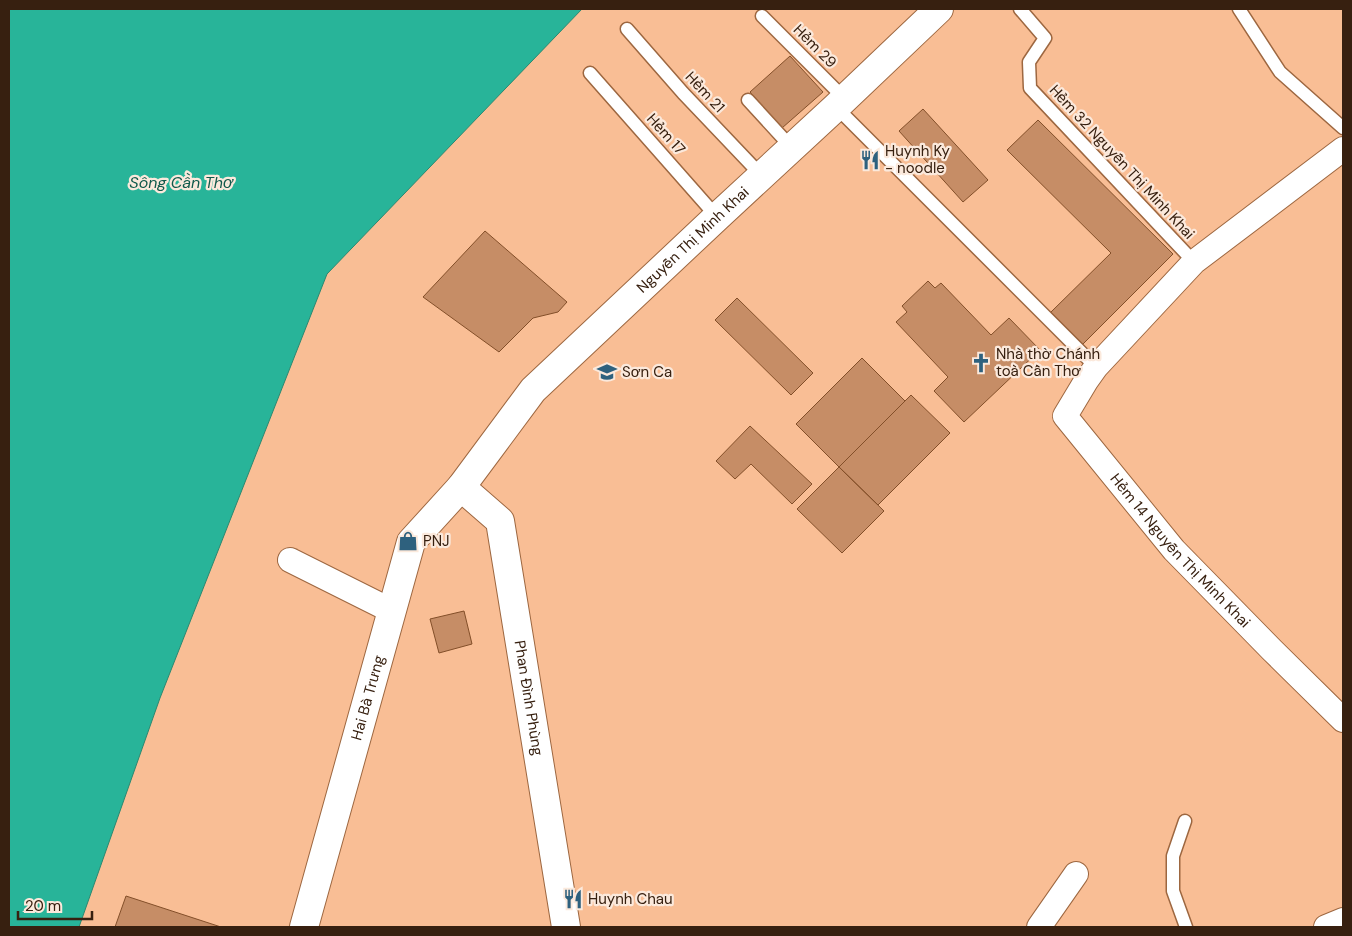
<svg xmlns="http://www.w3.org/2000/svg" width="1352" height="936" viewBox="0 0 1352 936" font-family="'DM Sans',sans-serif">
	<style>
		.water { fill: #28b499; stroke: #2c8870 }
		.building { fill: #c68d66; stroke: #834f29 }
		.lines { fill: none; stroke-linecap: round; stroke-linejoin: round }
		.service-casing { stroke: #9d6740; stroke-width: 15 }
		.minor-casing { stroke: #9d6740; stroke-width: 26 }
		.tertiary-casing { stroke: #9d6740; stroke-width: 30 }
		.service { stroke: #fff; stroke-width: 12 }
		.minor { stroke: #fff; stroke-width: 24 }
		.tertiary { stroke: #fff; stroke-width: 28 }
		.labels { text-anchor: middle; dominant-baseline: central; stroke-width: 4.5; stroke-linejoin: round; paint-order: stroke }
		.street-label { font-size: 15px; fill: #372010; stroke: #fbe9dc }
		.poi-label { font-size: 15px; fill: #372010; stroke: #fbe9dc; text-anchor: start }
		.water-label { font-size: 16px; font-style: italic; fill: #10594b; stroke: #fbe9dc }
	</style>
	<rect width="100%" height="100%" fill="#f9be95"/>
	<path class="water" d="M9 9H582L327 274 160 698 79 927H9Z"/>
	<path class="building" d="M790 56 823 92 782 128 750 92Z
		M923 109 988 180 963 202 899 131Z
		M1038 120 1173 254 1083 344 1051 312 1111 253 1007 150Z
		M485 231 567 302 558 312 533 318 499 352 423 297Z
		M928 281 935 288 941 283 991 335 1009 318 1040 350 964 422 934 391 948 377 896 322 907 312 902 306Z
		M737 298 813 373 791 395 715 320Z
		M862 358 905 401 839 467 796 424Z
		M911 395 950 433 878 505 839 467Z
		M750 426 812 484 792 504 751 464 735 479 716 461Z
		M839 467 884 511 842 553 797 509Z
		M464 611 472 644 439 653 430 619Z
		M126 896 221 927H115Z"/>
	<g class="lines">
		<defs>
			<path id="service" d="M1020 9 1045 38 1029 62 1030 88 1194 262
				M1239 9 1280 72 1343 128
				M762 16 845 99
				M627 29 683 93 762 176
				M590 73 717 217
				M748 100 792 148
				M836 107 1096 367
				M1185 821 1173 856V891L1186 927"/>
			<g id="minor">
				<path id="s1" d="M1343 149 1194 262 1096 367 1086 381 1065 416 1174 550 1272 650 1343 720"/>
				<path d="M290 560 392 611"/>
				<path d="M1039 927 1076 874"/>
				<path d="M1326 927 1343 920"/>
			</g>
			<g id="tertiary">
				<path id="s2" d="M461 487 500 521 566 927"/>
				<path id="s3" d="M304 927 411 542 461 487 533 390 717 217 836 107 939 9"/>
			</g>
		</defs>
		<use href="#service" class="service-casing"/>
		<use href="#minor" class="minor-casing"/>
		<use href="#tertiary" class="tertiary-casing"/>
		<use href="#service" class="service"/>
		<use href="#minor" class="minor"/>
		<use href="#tertiary" class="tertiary"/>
	</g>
	<defs>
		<symbol id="restaurant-bare" viewBox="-9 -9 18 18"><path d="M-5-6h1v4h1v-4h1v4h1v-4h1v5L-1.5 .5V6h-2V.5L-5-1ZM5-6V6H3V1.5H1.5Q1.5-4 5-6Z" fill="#2e617e" stroke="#fbe9dc" stroke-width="2.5" paint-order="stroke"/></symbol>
		<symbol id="church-bare" viewBox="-9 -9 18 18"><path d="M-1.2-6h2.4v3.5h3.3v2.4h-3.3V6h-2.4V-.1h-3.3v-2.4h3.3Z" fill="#2e617e" stroke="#fbe9dc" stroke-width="2.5" paint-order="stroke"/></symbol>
		<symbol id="school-bare" viewBox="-9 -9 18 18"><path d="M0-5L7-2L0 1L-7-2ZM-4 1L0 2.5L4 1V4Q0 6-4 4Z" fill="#2e617e" stroke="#fbe9dc" stroke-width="2.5" paint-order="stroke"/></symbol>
		<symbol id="shop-bare" viewBox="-9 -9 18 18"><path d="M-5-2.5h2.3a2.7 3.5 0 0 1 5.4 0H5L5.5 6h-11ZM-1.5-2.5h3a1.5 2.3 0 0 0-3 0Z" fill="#2e617e" stroke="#fbe9dc" stroke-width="2.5" paint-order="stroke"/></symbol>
	</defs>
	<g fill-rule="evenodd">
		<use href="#restaurant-bare" x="856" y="146" width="28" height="28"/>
		<use href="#church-bare" x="967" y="349" width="28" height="28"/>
		<use href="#school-bare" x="593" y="358" width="28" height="28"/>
		<use href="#shop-bare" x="394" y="527" width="28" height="28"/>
		<use href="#restaurant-bare" x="559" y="885" width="28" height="28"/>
	</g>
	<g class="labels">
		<g class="street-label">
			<text transform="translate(815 46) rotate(45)">Hẻm 29</text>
			<text transform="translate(705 92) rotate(47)">Hẻm 21</text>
			<text transform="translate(666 134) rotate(48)">Hẻm 17</text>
			<text transform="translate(1122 162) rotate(47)">Hẻm 32 Nguyễn Thị Minh Khai</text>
			<text stroke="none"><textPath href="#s3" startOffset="814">Nguyễn Thị Minh Khai</textPath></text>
			<text stroke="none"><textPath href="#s1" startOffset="566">Hẻm 14 Nguyễn Thị Minh Khai</textPath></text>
			<text stroke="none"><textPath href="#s3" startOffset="238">Hai Bà Trưng</textPath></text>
			<text stroke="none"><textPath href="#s2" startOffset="231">Phan Đình Phùng</textPath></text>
		</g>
		<g class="poi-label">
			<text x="885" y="151">Huynh Ky<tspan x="885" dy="17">- noodle</tspan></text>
			<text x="996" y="354">Nhà thờ Chánh<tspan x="996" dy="17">toà Cần Thơ</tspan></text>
			<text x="622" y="372">Sơn Ca</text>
			<text x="423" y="541">PNJ</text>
			<text x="588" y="899">Huynh Chau</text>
		</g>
		<g class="water-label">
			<text x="181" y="182">Sông Cần Thơ</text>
		</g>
	</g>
	<rect width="1352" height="936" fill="none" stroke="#372010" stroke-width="20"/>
	<path d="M18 911v8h74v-8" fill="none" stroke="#372010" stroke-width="2.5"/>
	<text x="25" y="911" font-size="15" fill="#372010" stroke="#fbe9dc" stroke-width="4" paint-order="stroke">20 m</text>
</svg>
